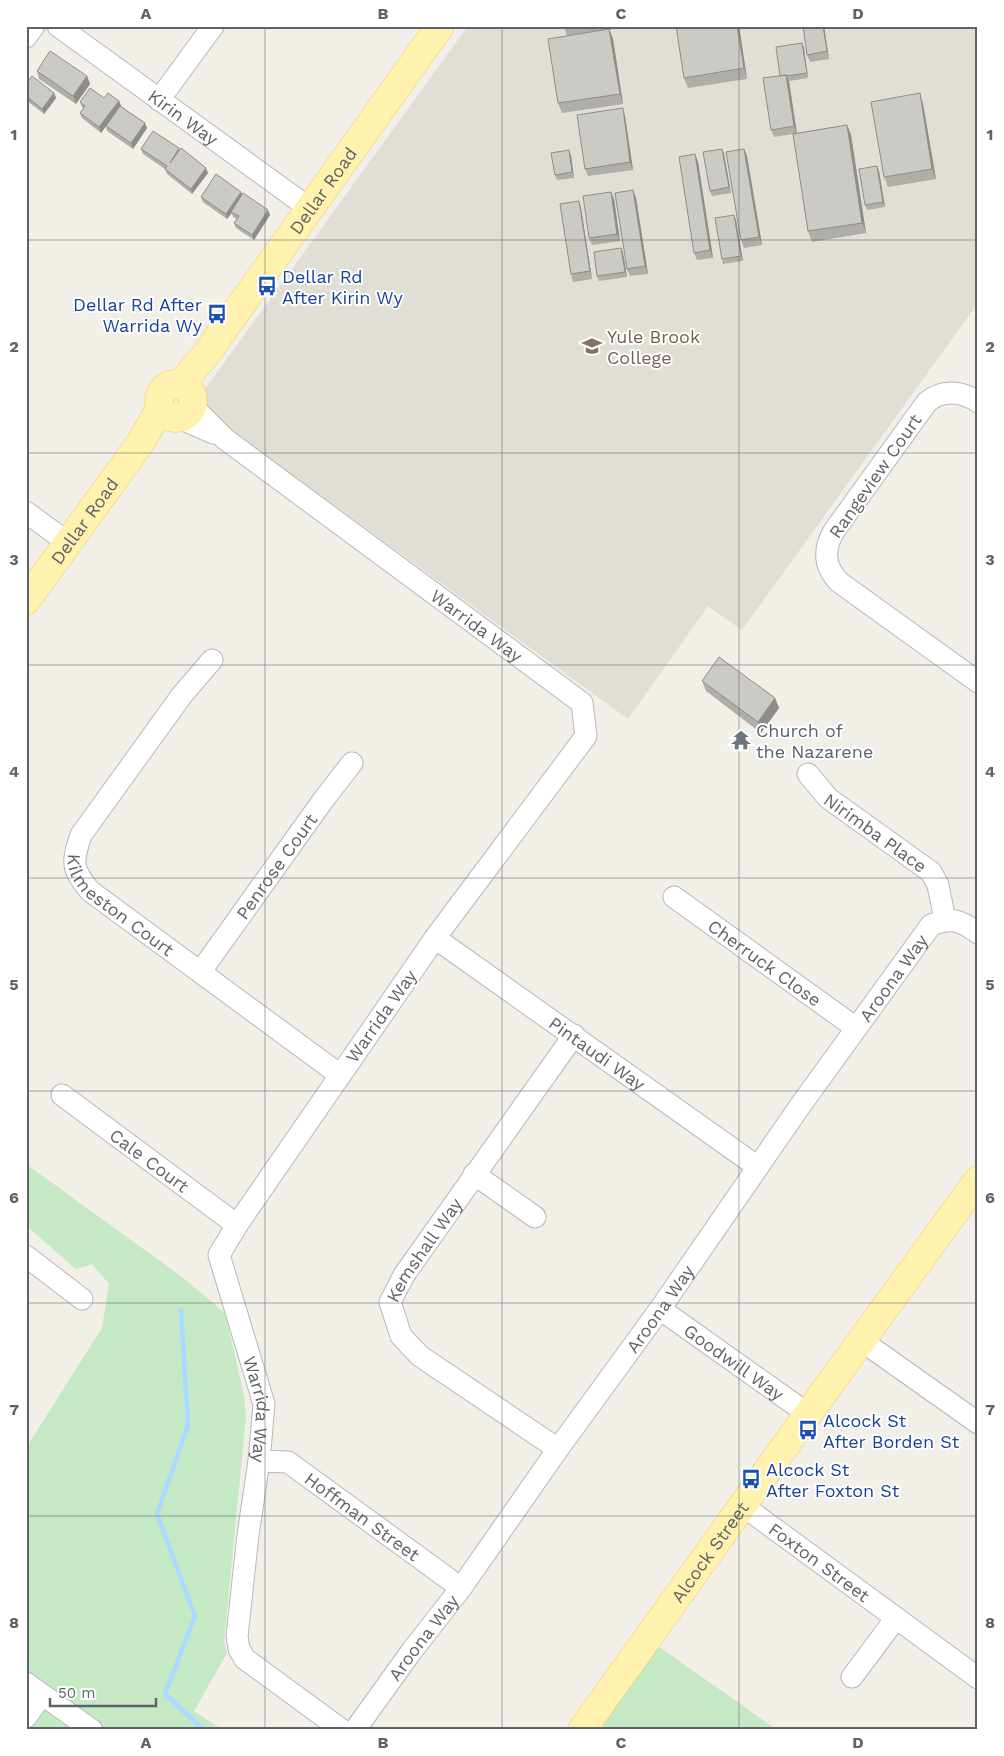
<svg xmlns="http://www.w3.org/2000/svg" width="1004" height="1756" viewBox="0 0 1004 1756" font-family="'Work Sans',sans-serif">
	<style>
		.education { fill: #e1ded6 }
		.green { fill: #c5e8c5 }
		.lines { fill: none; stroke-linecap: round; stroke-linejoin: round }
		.stream { stroke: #aadaff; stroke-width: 4.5 }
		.minor-casing { stroke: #b5b8bc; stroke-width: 23 }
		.major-casing { stroke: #f2c960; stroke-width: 29 }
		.minor { stroke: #fff; stroke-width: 21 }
		.major { stroke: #fff2af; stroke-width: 28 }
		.wall { fill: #afaea9 }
		.shaded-wall { fill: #8f8d8a }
		.building { fill: #cccac5; stroke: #8f8d8a }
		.grid { fill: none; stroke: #5f6368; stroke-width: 1; stroke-opacity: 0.55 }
		.labels { text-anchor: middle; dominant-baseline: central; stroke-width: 4; stroke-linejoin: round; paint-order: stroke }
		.street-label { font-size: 18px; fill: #5f6368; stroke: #fff }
		.transit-label { font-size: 18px; fill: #164399; stroke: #fff; text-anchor: start }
		.education-label { font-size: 18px; fill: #785e54; stroke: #fff; text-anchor: start }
		.worship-label { font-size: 18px; fill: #5b616d; stroke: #fff; text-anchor: start }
		.neatline { fill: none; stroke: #5f6368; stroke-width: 2 }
		.grid-label { font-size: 16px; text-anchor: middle; font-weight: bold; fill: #5f6368 }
	</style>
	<rect width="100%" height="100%" fill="#f1efe8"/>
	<path class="education" d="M468 26H978V303L742 630 708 606 628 719 206 412 205 389Z"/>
	<path class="green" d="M26 1164 182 1277 225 1313 244 1395 246 1417 224 1641 227 1653 194 1711 223 1730H26V1448L102 1328 109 1284 92 1264 76 1269 29 1228 26 1229Z
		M658 1646 777 1730H596Z"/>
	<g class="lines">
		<path class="stream" d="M181 1310 188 1425 157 1514 195 1616 165 1694 204 1730"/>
		<defs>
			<g id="minor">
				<path id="s1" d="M58 26 309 208"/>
				<path d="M26 37 34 26"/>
				<path d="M159 100 213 26"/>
				<path d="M978 402C962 391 942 389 927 402L834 531C823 550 824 566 839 582L978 682"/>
				<path id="s2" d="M192 406 225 439 582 703 586 736 435 938 237 1225 219 1255 264 1404 259 1461 248 1535 237 1636 239 1649 245 1659 342 1730"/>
				<path d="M179 418 213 433"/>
				<path d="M26 512 68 543"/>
				<path id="s3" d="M212 660 182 695 81 835C72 862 71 868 90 891L340 1075"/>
				<path id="s4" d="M808 774 828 798 931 872 938 885 945 920"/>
				<path id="s5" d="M674 897 856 1028"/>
				<path id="s6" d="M435 938 758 1167"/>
				<path id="s7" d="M201 971 324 799 352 763"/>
				<path id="s8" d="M62 1095 237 1225"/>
				<path d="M474 1174 535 1217"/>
				<path d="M26 1256 82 1299"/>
				<path id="s9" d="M660 1309 808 1414"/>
				<path d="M862 1341 978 1423"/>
				<path id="s10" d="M558 1449 420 1356 401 1336 390 1302 404 1275 574 1035"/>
				<path id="s11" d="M259 1461 288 1462 461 1588"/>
				<path id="s12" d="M742 1505 978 1678"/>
				<path d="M852 1677 896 1618"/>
				<path d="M26 1683 92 1730"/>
				<path d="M26 1717 42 1695"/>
				<path id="s13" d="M355 1730 411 1652 461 1588 558 1449 660 1309 800 1106 931 925C952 917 960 920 978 933"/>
			</g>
			<g id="major">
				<circle cx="176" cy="401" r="17"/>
				<path id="s14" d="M181 384 206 354 440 26"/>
				<path id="s15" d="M26 601 141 442 160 409"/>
				<path id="s16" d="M582 1730 808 1414 978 1180"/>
			</g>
		</defs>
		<use href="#minor" class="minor-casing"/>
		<use href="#major" class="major-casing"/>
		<use href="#minor" class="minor"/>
		<use href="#major" class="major"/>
	</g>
	<path class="wall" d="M564 26H611L612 29 610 30 613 39 623 104 562 113 558 103 567 36Z
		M739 26 747 79 688 88 684 78Z
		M803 26H824L829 59 810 62 807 55Z
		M802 43 804 48 808 78 789 81 797 133 847 125 851 135 866 233 812 242 808 231 793 134 774 137 771 130 780 76Z
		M37 71 87 76 90 84 76 104 39 79Z
		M26 84 54 93 56 98 44 114 26 100Z
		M104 98 119 101 121 106 147 128 133 149 107 131 106 126 101 133 82 118 80 113 84 108 82 107 80 102Z
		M923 104 936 179 888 187 884 177Z
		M625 116 633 170 588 176 585 169Z
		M179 148 180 150 208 173 192 194 167 174 165 169 143 154 141 149Z
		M722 149 724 154 731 193 712 196 710 191Z
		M744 149 747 156 762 245 744 248 741 240Z
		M695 154 698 162 713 258 697 260 694 253Z
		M571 155 574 178 557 180 555 175Z
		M877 166 879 171 885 207 867 210 865 205Z
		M633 190 636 198 648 274 630 276 627 269Z
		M241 192 242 195 270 215 254 240 236 228 234 223 237 219 233 217 232 213 227 219 203 202 201 197Z
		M614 199 620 241 592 245 589 238Z
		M581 208 592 279 573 282 571 274Z
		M734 215 736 220 743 261 723 264 722 259Z
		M621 248 623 253 627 277 599 281 597 276Z
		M702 681 775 698 779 708 761 733 706 691Z"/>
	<path class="shaded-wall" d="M737 26H739L747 79 744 68Z
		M823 26H824L829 59 827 51Z
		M609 29 613 39 623 104 620 94Z
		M802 43 804 48 808 78 807 73Z
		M786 75 789 82 797 134 794 126Z
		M87 76 90 84 76 104 73 96Z
		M54 93 56 98 44 114 42 109Z
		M920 93 923 104 936 179 932 169Z
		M119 101 121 106 101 133 99 127Z
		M623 108 625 116 633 170 630 162Z
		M145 123 147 128 133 149 131 143Z
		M847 125 851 135 866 233 862 223Z
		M722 149 724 154 731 193 729 187Z
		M744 149 747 156 762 245 759 237Z
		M569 150 571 155 574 178 572 172Z
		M695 154 698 162 713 258 710 250Z
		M877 166 879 171 885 207 883 202Z
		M206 168 208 173 192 194 191 189Z
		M633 190 636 198 648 274 645 266Z
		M241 192 243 197 227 219 226 214Z
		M611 192 614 199 620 241 617 234Z
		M579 201 581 208 592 279 590 271Z
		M268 210 270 215 254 240 252 235Z
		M734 215 736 220 743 261 741 256Z
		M621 248 623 253 627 277 625 272Z
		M775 698 779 708 761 733 758 722Z"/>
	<path class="building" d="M564 26H581L564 29Z
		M676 26H737L744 68 684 78Z
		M803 26H823L827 51 807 55Z
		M609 29 620 94 558 103 548 39Z
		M802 43 807 73 786 76V75L780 76 776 47Z
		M50 51 87 76 73 96 37 71Z
		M786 75 794 126 771 130 763 78Z
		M32 76 54 93 42 109 26 96V84Z
		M90 88 104 98 108 93 119 101 99 127 80 113 85 106 80 102Z
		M920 93 932 169 884 177 871 102Z
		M120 106 145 123 131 143 106 126Z
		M623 108 630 162 585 169 577 115Z
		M847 125 862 223 808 231 793 134Z
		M153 131 179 148 170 163 181 148 206 168 191 189 165 169 167 166 141 149Z
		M722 149 729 187 710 191 703 152Z
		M744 149 759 237 741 240 726 152Z
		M569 150 572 172 555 175 551 153Z
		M695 154 710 250 694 253 679 157Z
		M877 166 883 202 865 205 859 169Z
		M216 174 241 192 226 214 201 197Z
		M633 190 645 266 627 269 615 193Z
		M611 192 617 234 589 238 583 196Z
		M243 193 268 210 252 235 234 223 239 216 231 212Z
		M579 201 590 271 571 274 560 204Z
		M734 215 741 256 722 259 715 218Z
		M621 248 625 272 597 276 594 252Z
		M719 657 775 698 758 722 702 681Z"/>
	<path class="grid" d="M265 26V1730M502 26V1730M739 26V1730M26 240H978M26 453H978M26 665H978M26 878H978M26 1091H978M26 1303H978M26 1516H978"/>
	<defs>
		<symbol id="bus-bare" viewBox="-9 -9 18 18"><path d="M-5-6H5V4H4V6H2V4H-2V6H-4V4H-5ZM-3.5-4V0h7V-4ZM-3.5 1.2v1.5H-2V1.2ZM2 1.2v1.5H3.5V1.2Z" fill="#1a4fb4" stroke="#fff" stroke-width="2.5" paint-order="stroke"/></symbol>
		<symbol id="university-bare" viewBox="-9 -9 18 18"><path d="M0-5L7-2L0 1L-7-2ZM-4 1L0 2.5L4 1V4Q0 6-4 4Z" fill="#8d6e63" stroke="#fff" stroke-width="2.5" paint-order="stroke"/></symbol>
		<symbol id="temple-bare" viewBox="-9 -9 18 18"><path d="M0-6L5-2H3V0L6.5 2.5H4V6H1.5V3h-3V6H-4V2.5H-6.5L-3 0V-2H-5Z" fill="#6b7280" stroke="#fff" stroke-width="2.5" paint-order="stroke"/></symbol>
	</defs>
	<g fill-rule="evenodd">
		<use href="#bus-bare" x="253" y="272" width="28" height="28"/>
		<use href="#bus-bare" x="203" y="300" width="28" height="28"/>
		<use href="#university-bare" x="578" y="332" width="28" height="28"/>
		<use href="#temple-bare" x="727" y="726" width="28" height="28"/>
		<use href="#bus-bare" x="794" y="1416" width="28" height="28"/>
		<use href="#bus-bare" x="737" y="1465" width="28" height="28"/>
	</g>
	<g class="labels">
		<g class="street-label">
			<text stroke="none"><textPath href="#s1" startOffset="155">Kirin Way</textPath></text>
			<text stroke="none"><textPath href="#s14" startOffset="240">Dellar Road</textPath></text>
			<text transform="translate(875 476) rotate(-55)">Rangeview Court</text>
			<text stroke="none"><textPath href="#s15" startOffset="99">Dellar Road</textPath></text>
			<text stroke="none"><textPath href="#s2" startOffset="360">Warrida Way</textPath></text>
			<text stroke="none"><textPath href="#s4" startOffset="90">Nirimba Place</textPath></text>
			<text stroke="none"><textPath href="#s7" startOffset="129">Penrose Court</textPath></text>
			<text stroke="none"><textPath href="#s3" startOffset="310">Kilmeston Court</textPath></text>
			<text stroke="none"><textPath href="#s5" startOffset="112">Cherruck Close</textPath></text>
			<text stroke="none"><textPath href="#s13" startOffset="925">Aroona Way</textPath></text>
			<text transform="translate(381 1016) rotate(-55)">Warrida Way</text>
			<text stroke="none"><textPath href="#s6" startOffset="199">Pintaudi Way</textPath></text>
			<text stroke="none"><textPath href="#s8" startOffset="109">Cale Court</textPath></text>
			<text stroke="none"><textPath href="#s10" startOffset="292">Kemshall Way</textPath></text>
			<text stroke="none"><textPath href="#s13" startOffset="520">Aroona Way</textPath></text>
			<text stroke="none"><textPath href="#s9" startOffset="91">Goodwill Way</textPath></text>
			<text stroke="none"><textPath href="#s2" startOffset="1320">Warrida Way</textPath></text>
			<text stroke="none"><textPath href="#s11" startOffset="121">Hoffman Street</textPath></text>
			<text stroke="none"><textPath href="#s16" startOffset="219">Alcock Street</textPath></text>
			<text stroke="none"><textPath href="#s12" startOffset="96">Foxton Street</textPath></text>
			<text stroke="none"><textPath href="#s13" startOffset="115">Aroona Way</textPath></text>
		</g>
		<g class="transit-label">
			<text x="282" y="276">Dellar Rd<tspan x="282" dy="21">After Kirin Wy</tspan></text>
			<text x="202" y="304" text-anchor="end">Dellar Rd After<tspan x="202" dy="21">Warrida Wy</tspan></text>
			<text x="823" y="1420">Alcock St<tspan x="823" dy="21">After Borden St</tspan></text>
			<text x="766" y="1469">Alcock St<tspan x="766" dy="21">After Foxton St</tspan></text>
		</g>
		<g class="education-label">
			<text x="607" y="336">Yule Brook<tspan x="607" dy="21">College</tspan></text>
		</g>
		<g class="worship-label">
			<text x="756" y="730">Church of<tspan x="756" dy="21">the Nazarene</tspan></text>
		</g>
	</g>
	<rect width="1004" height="1756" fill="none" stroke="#ffffff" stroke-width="55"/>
	<path d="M50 1698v8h106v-8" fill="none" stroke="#5f6368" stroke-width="2.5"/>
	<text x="58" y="1698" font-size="15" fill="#5f6368" stroke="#ffffff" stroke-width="4" paint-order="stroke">50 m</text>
	<rect x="28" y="28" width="948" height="1700" class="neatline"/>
	<g class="grid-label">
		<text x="146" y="19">A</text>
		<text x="383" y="19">B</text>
		<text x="621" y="19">C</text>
		<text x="858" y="19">D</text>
		<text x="14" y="140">1</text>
		<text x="990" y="140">1</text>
		<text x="14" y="352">2</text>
		<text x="990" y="352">2</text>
		<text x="14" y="565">3</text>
		<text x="990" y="565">3</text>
		<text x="14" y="777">4</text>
		<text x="990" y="777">4</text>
		<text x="14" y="990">5</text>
		<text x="990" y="990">5</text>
		<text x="14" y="1203">6</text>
		<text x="990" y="1203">6</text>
		<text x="14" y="1415">7</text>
		<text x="990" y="1415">7</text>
		<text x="14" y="1628">8</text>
		<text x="990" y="1628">8</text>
		<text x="146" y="1748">A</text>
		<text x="383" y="1748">B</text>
		<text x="621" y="1748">C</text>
		<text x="858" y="1748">D</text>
	</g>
</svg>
